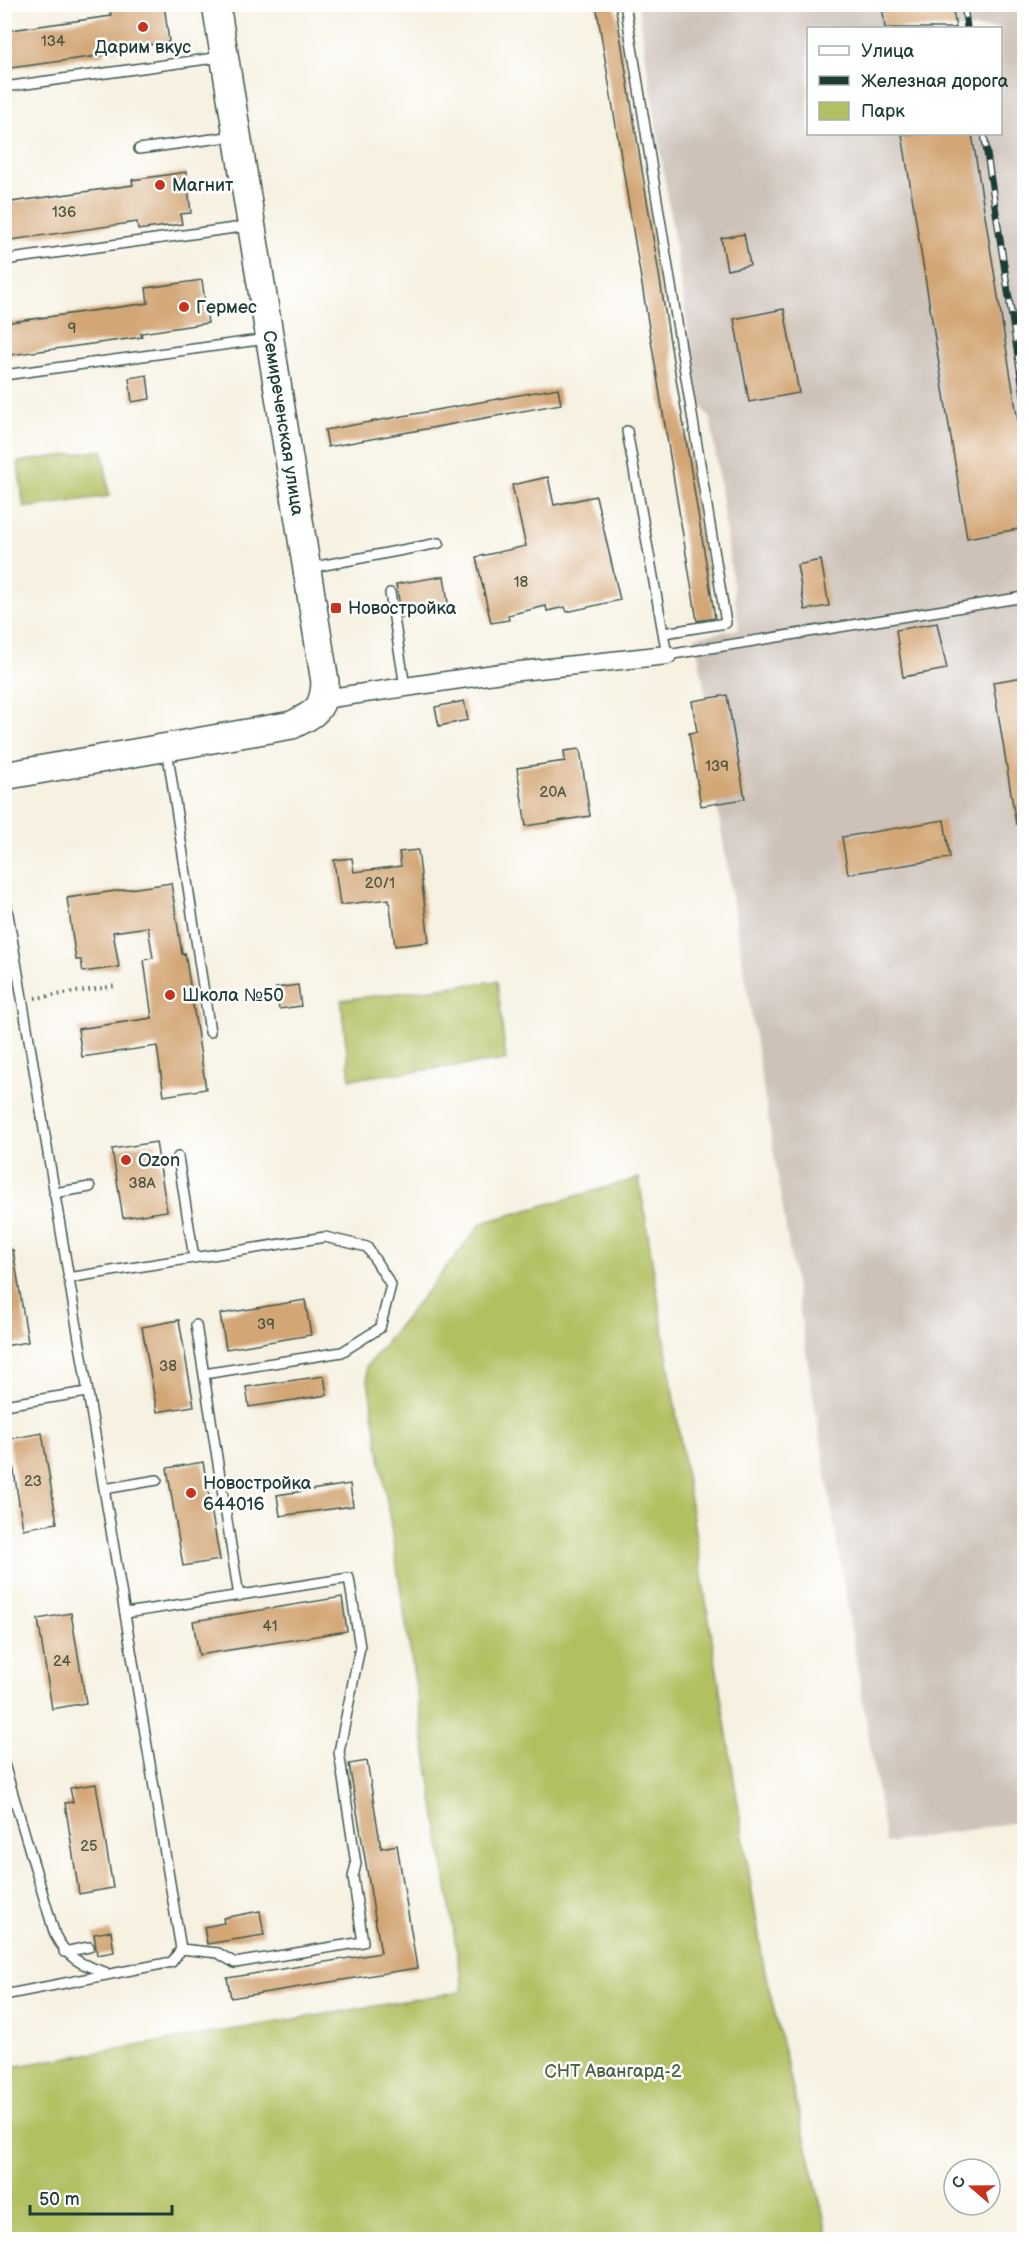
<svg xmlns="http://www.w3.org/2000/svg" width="1029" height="2244" viewBox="0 0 1029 2244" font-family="'Balsamiq Sans',sans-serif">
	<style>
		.industrial { fill: #cdc2b9; fill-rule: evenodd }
		.green { fill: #b2c062; stroke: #687e4b; stroke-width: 1.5 }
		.building { fill: #d3a674 }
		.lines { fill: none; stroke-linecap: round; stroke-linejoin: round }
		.lane-casing { stroke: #3f584e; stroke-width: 12 }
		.street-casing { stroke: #3f584e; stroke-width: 21 }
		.secondary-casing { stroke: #3f584e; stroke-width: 30 }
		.path { stroke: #3f584e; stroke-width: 4; stroke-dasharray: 1.5 4.5; stroke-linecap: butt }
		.lane { stroke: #fff; stroke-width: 9 }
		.street { stroke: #fff; stroke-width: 18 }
		.secondary { stroke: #fff; stroke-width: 27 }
		.rail-casing { stroke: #1f3d34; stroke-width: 7 }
		.rail { stroke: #fff; stroke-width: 4.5; stroke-dasharray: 14; stroke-linecap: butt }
		.poi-dot { fill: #c8321e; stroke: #fff; stroke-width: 2 }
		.labels { text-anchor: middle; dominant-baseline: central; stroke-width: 5; stroke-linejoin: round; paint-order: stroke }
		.number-label { font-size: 15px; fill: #4c5744 }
		.poi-label { font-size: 18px; fill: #1f3d34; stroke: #fff; text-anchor: start }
		.street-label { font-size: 18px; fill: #1f3d34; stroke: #fff }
		.park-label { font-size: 18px; fill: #4b6442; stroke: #fff }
	</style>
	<rect width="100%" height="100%" fill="#fff"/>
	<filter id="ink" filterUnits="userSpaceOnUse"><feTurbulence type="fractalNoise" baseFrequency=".0167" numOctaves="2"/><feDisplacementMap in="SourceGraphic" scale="12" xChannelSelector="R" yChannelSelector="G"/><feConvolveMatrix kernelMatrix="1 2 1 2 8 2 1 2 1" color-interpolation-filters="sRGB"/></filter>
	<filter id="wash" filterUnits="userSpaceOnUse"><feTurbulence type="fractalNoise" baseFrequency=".008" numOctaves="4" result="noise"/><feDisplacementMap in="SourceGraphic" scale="24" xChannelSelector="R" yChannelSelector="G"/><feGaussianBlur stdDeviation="1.35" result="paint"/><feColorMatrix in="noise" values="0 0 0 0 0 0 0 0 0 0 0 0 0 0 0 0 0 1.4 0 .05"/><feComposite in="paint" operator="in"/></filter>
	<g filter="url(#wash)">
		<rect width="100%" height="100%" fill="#f6f1e1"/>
		<path class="industrial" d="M638 5H1024V1821L886 1843 717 804 701 806 689 733 697 732 692 701 706 698 695 637 739 629 711 420 699 402ZM808 28H1000V134H808Z"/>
		<path class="green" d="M103 450 109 496 24 508 18 462Z
			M497 981 506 1060 350 1079 341 1000Z
			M639 1178 764 1968 829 2239H5V2068L463 1991 366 1367 482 1223Z"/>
		<g id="blocks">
			<path class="building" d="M148 4H164L169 42 103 51 104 55 4 69V31L111 16 110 10Z
				M596 4H615L715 618 697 621Z
				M882 4H952L956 28H885Z
				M902 134H972L1024 459V528L967 538Z
				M186 172 191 213 180 214 182 224 138 230 137 222 4 241V203L133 185 132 180Z
				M744 234 750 265 727 270 721 238Z
				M202 280 208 323 141 333 142 337 4 356V323L148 303 146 288Z
				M784 309 799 393 749 402 734 319Z
				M147 375 150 399 132 402 129 378Z
				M558 388 561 404 328 447 325 430Z
				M548 477 554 505 596 496 620 600 567 612 565 607 547 611 546 606 508 615 509 620 491 623 476 557 526 546 512 485Z
				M821 560 829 606 805 610 797 565Z
				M444 576 449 610 402 618 396 584Z
				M937 623 947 669 903 677 896 630Z
				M1024 677V824H1016L993 682Z
				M727 695 745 799 701 806 689 733 697 732 692 701Z
				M464 701 468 720 439 726 435 707Z
				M580 749 590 816 526 826 517 768 565 761 564 751Z
				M944 820 950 858 848 874 842 837Z
				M418 850 429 942 395 946 389 899 340 905 334 860 352 858 354 872 401 866 399 852Z
				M171 883 182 954 185 953 206 1089 164 1096 157 1046 82 1057 78 1029 152 1018 144 960 153 958 148 927 113 932 119 967 83 972 81 960H76L67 898Z
				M298 985 301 1006 279 1009 276 988Z
				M156 1142 167 1211 123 1218 112 1149Z
				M13 1250 28 1342 4 1346V1251Z
				M305 1300 311 1335 226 1349 220 1314Z
				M179 1320 194 1406 157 1412 142 1327Z
				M324 1376 327 1395 249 1407 246 1387Z
				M42 1433 57 1523 23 1529 9 1439Z
				M203 1462 220 1560 183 1566 167 1468Z
				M350 1484 353 1506 280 1516 277 1495Z
				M342 1597 347 1631 199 1655 193 1621Z
				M71 1613 86 1703 52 1709 38 1619Z
				M367 1761 381 1848 397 1845 417 1968 231 1998 227 1978 381 1953 349 1764Z
				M96 1784 113 1888 79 1894 65 1803 73 1802 70 1788Z
				M260 1911 264 1935 207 1944 204 1927 224 1923 223 1918Z
				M111 1931 114 1952 97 1955 94 1934Z"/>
		</g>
	</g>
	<g filter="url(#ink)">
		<use href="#blocks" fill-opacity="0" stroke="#3f584e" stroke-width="1.5"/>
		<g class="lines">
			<defs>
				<path id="lane" d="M625 4 726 623 664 633
					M4 87 222 57
					M139 149 235 136
					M4 260 249 226
					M4 375 267 339
					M627 431 667 655 1024 597
					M309 568 439 543
					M390 593 405 687
					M167 749 210 1032
					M4 890 181 1949 172 1962 4 1995
					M178 1157 194 1258
					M54 1193 90 1187
					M68 1278 325 1237 367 1247 391 1285 380 1328 342 1352 204 1374
					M196 1325 239 1596
					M4 1405 87 1392
					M104 1489 157 1480
					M126 1613 349 1578 360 1647 339 1752 356 1864 353 1877 363 1942 235 1963 218 1953 181 1949
					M4 1764 55 1935C67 1958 81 1965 105 1972
					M64 1952 89 1947"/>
				<path id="street" d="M324 699 501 673 667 655"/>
				<path id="secondary" d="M4 776 292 725C315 714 324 709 325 682L216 4"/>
			</defs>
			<use href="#lane" class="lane-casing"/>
			<use href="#street" class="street-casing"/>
			<use href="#secondary" class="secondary-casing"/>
			<path class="path" d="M35 998 116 986"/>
			<use href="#lane" class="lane"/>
			<use href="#street" class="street"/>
			<use href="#secondary" class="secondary"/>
			<defs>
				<path id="rail" d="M964 4 967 28
					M984 134 1024 396"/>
			</defs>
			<use href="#rail" class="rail-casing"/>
			<use href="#rail" class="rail"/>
		</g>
	</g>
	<g class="poi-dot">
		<circle cx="143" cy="27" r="6"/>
		<circle cx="160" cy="185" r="6"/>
		<circle cx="184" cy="307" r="6"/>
		<rect x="330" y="602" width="12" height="12" rx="3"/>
		<circle cx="170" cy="995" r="6"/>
		<circle cx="126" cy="1160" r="6"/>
		<circle cx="191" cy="1493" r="6"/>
	</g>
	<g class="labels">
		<g class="number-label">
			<text x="53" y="41">134</text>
			<text x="64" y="212">136</text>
			<text x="72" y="328">9</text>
			<text x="521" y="582">18</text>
			<text x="717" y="766">139</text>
			<text x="553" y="792">20А</text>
			<text x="380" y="883">20/1</text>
			<text x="142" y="1183">38А</text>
			<text x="266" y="1324">39</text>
			<text x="168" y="1366">38</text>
			<text x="33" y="1481">23</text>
			<text x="270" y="1626">41</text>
			<text x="62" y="1661">24</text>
			<text x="89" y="1846">25</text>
		</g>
		<g class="poi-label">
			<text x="143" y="47" text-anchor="middle">Дарим вкус</text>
			<text x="172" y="185">Магнит</text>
			<text x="196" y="307">Гермес</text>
			<text x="348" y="608">Новостройка</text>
			<text x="182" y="995">Школа №50</text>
			<text x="138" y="1160">Ozon</text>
			<text x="203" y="1483">Новостройка<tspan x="203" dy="21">644016</tspan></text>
		</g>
		<g class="street-label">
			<text transform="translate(283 423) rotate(81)">Семиреченская улица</text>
		</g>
		<g class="park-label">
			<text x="613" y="2071">СНТ Авангард-2</text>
		</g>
	</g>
	<rect width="1029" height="2244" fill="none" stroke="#fff" stroke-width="24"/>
	<rect x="807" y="27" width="195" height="108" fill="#ffffff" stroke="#a5b1ae" stroke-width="1.5"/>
	<rect x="819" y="46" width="30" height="9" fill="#ffffff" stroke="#a5b1ae" stroke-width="1.5"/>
	<text x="861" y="57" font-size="18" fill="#1f3d34">Улица</text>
	<rect x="819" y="76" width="30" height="9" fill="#1f3d34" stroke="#a5b1ae" stroke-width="1.5"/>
	<text x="861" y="87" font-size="18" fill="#1f3d34">Железная дорога</text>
	<rect x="819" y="102" width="30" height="18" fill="#b2c062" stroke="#a5b1ae" stroke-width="1.5"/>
	<text x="861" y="117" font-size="18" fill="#1f3d34">Парк</text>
	<g transform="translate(972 2187) rotate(290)"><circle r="28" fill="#ffffff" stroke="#a5b1ae" stroke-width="1.5"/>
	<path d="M0-4.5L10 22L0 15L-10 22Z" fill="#c8321e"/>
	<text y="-9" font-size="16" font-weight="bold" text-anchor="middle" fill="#1f3d34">С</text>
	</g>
	<path d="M30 2205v9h142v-9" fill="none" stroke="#1f3d34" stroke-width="3"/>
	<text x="39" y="2205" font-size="18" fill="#1f3d34" stroke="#ffffff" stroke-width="4.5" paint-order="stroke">50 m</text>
</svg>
